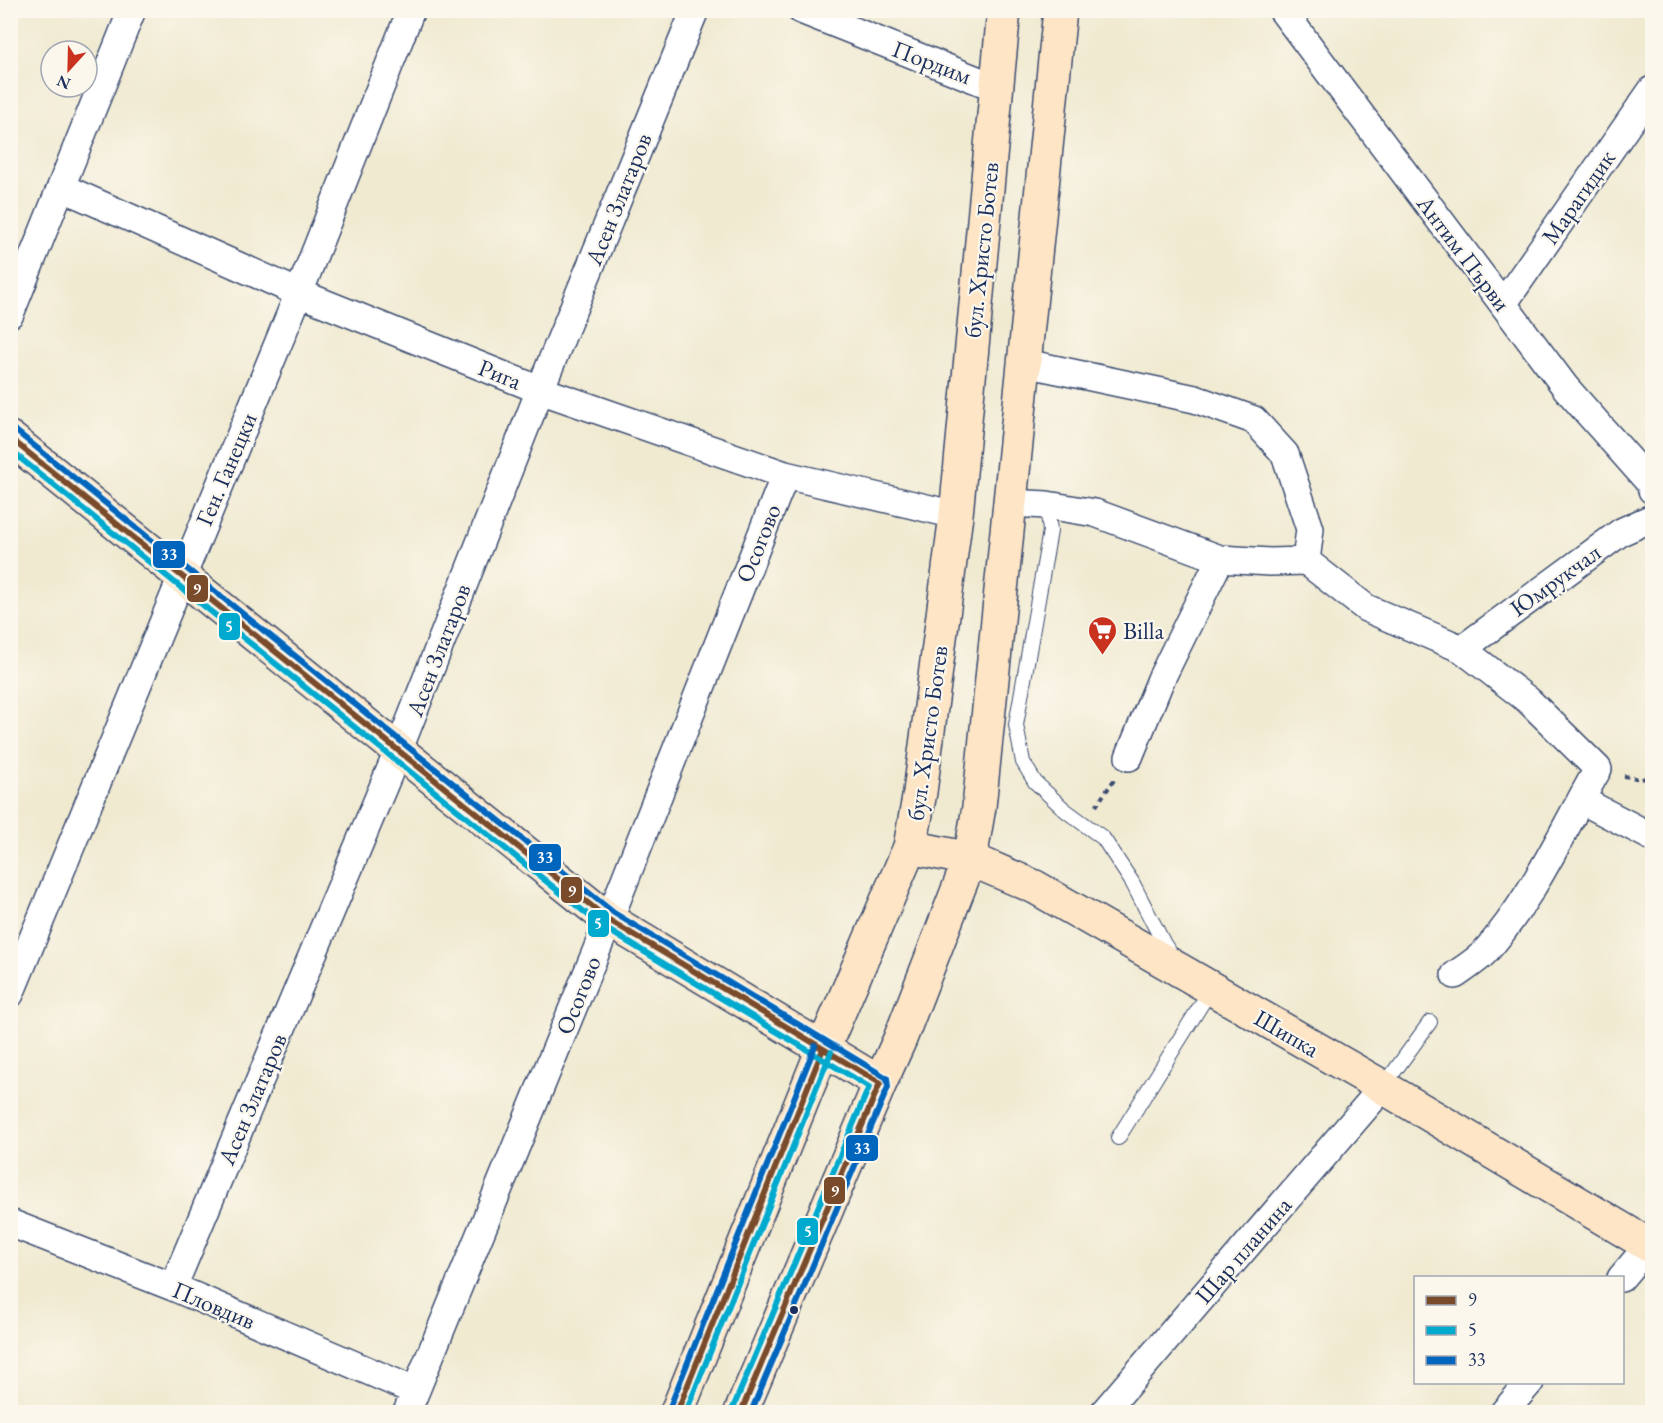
<svg xmlns="http://www.w3.org/2000/svg" width="1663" height="1423" viewBox="0 0 1663 1423" font-family="'EB Garamond',serif">
	<style>
		.lines { fill: none; stroke-linecap: round; stroke-linejoin: round }
		.lane-casing { stroke: #3b4b6f; stroke-width: 16 }
		.street-casing { stroke: #3b4b6f; stroke-width: 30 }
		.secondary-casing { stroke: #3b4b6f; stroke-width: 36 }
		.path { stroke: #3b4b6f; stroke-width: 4; stroke-dasharray: 4.5 4.5; stroke-linecap: butt }
		.lane { stroke: #fff; stroke-width: 14 }
		.street { stroke: #fff; stroke-width: 27 }
		.secondary { stroke: #fde5c5; stroke-width: 33 }
		.bus-1-casing { stroke: #fbf7ec; stroke-width: 10 }
		.bus-2-casing { stroke: #fbf7ec; stroke-width: 10 }
		.bus-3-casing { stroke: #fbf7ec; stroke-width: 10 }
		.bus-1 { stroke: #7a4b2a; stroke-width: 6 }
		.bus-2 { stroke: #00a9ce; stroke-width: 6 }
		.bus-3 { stroke: #0065bd; stroke-width: 6 }
		.bus-dot { fill: #1b2f5e; stroke: #fbf7ec; stroke-width: 2 }
		.labels { text-anchor: middle; dominant-baseline: central; stroke-width: 4.5; stroke-linejoin: round; paint-order: stroke }
		.street-label { font-size: 24px; fill: #1b2f5e; stroke: #fbf7ec }
		.poi-label { font-size: 24px; fill: #1b2f5e; stroke: #fbf7ec; text-anchor: start }
		.line-badge { stroke: #fbf7ec; stroke-width: 2 }
		.badge-label { font-size: 16px; text-anchor: middle; font-weight: bold; fill: #fff }
	</style>
	<rect width="100%" height="100%" fill="#fbf7ec"/>
	<filter id="ink" filterUnits="userSpaceOnUse"><feTurbulence type="fractalNoise" baseFrequency=".0167" numOctaves="2"/><feDisplacementMap in="SourceGraphic" scale="12" xChannelSelector="R" yChannelSelector="G"/><feConvolveMatrix kernelMatrix="1 2 1 2 8 2 1 2 1" color-interpolation-filters="sRGB"/></filter>
	<filter id="wash" filterUnits="userSpaceOnUse"><feTurbulence type="fractalNoise" baseFrequency=".008" numOctaves="4" result="noise"/><feDisplacementMap in="SourceGraphic" scale="24" xChannelSelector="R" yChannelSelector="G"/><feGaussianBlur stdDeviation="1.35" result="paint"/><feColorMatrix in="noise" values="0 0 0 0 0 0 0 0 0 0 0 0 0 0 0 0 0 1.4 0 .05"/><feComposite in="paint" operator="in"/></filter>
	<g filter="url(#wash)">
		<rect width="100%" height="100%" fill="#f0ead1"/>
	</g>
	<g filter="url(#ink)">
		<g class="lines">
			<defs>
				<path id="lane" d="M1047 505 1050 531 1016 725 1023 762 1035 782 1065 810 1103 838 1132 882 1164 944 1173 957
					M1383 1087 1430 1022
					M1118 1138 1211 989"/>
				<path id="street" d="M801 10 997 88
					M1282 10 1566 388 1650 483 1652 490
					M61 187 299 293 540 390 785 475 956 515
					M1503 304 1652 90
					M10 314 132 10
					M1025 363 1195 399 1254 420 1285 454 1310 529 1306 561
					M1009 503 1047 505 1095 513 1220 559
					M1462 649 1621 532 1652 518
					M1129 757 1161 679 1220 559 1270 562 1306 561 1366 608 1462 649 1529 701 1598 769C1562 831 1533 899 1484 953 1476 961 1465 968 1455 975
					M1581 800 1652 837
					M10 994 299 293 411 10
					M10 1223 173 1287 415 1391
					M1621 1278 1649 1245
					M173 1287 399 749 540 390 695 10
					M407 1412 609 920 785 475
					M1104 1412 1383 1087
					M1504 1412 1530 1382"/>
				<path id="secondary" d="M10 438 609 920 880 1083
					M910 847 970 859 1035 887 1383 1087 1652 1247
					M677 1412 823 1049 910 847 920 792 956 515 1004 10
					M741 1412 880 1083 900 1039 970 859 979 807 1060 10"/>
			</defs>
			<use href="#lane" class="lane-casing"/>
			<use href="#street" class="street-casing"/>
			<use href="#secondary" class="secondary-casing"/>
			<path class="path" d="M1624 776 1641 779 1652 777
				M1096 806 1114 780"/>
			<use href="#lane" class="lane"/>
			<use href="#street" class="street"/>
			<use href="#secondary" class="secondary"/>
			<defs>
				<path id="bus-1" d="M10 438 609 920 880 1083 741 1412
					M677 1412 823 1049"/>
				<path id="bus-2" d="M10 450 603 927 869 1087 733 1408
					M686 1412 831 1052"/>
				<path id="bus-3" d="M16 431 614 913 887 1078 888 1087 751 1412
					M669 1409 815 1046"/>
			</defs>
			<use href="#bus-1" class="bus-1-casing"/>
			<use href="#bus-2" class="bus-2-casing"/>
			<use href="#bus-3" class="bus-3-casing"/>
			<use href="#bus-1" class="bus-1"/>
			<use href="#bus-2" class="bus-2"/>
			<use href="#bus-3" class="bus-3"/>
		</g>
	</g>
	<defs>
		<symbol id="supermarket-pin" viewBox="-11 -11 22 30"><path d="M0 17L-7.5 6A9.5 9.5 0 1 1 7.5 6Z" fill="#c8321e" stroke="#fbf7ec"/><path d="M-6-5.5h2.5l.6 2H6L4.5 2H-2.5L-4.4-4H-6ZM-1.5 3.2a1.3 1.3 0 1 0 .1 0ZM3 3.2a1.3 1.3 0 1 0 .1 0Z" fill="#fff"/></symbol>
	</defs>
	<g fill-rule="evenodd">
		<use href="#supermarket-pin" x="1086" y="614" width="33" height="45"/>
	</g>
	<circle class="bus-dot" cx="794" cy="1310" r="5"/>
	<g class="labels">
		<g class="street-label">
			<text transform="translate(932 62) rotate(21)">Пордим</text>
			<text transform="translate(1578 197) rotate(-55)">Марагидик</text>
			<text transform="translate(618 199) rotate(-68)">Асен Златаров</text>
			<text transform="translate(981 250) rotate(-84)">бул. Христо Ботев</text>
			<text transform="translate(1464 253) rotate(53)">Антим Първи</text>
			<text transform="translate(500 374) rotate(22)">Рига</text>
			<text transform="translate(226 469) rotate(-67)">Ген. Ганецки</text>
			<text transform="translate(758 543) rotate(-68)">Осогово</text>
			<text transform="translate(1555 580) rotate(-36)">Юмрукчал</text>
			<text transform="translate(438 650) rotate(-69)">Асен Златаров</text>
			<text transform="translate(927 733) rotate(-82)">бул. Христо Ботев</text>
			<text transform="translate(578 995) rotate(-68)">Осогово</text>
			<text transform="translate(1287 1033) rotate(30)">Шипка</text>
			<text transform="translate(252 1099) rotate(-67)">Асен Златаров</text>
			<text transform="translate(1243 1250) rotate(-49)">Шар планина</text>
			<text transform="translate(214 1305) rotate(23)">Пловдив</text>
		</g>
		<g class="poi-label">
			<text x="1123" y="630">Billa</text>
		</g>
	</g>
	<g class="line-badge">
		<rect x="152" y="540" width="34" height="29" rx="6" fill="#0065bd"/>
		<rect x="186" y="574" width="23" height="29" rx="6" fill="#7a4b2a"/>
		<rect x="218" y="612" width="23" height="29" rx="6" fill="#00a9ce"/>
		<rect x="528" y="843" width="34" height="29" rx="6" fill="#0065bd"/>
		<rect x="560" y="876" width="23" height="28" rx="6" fill="#7a4b2a"/>
		<rect x="587" y="909" width="23" height="29" rx="6" fill="#00a9ce"/>
		<rect x="845" y="1134" width="34" height="28" rx="6" fill="#0065bd"/>
		<rect x="823" y="1176" width="23" height="29" rx="6" fill="#7a4b2a"/>
		<rect x="796" y="1217" width="23" height="29" rx="6" fill="#00a9ce"/>
	</g>
	<g class="badge-label">
		<text x="169" y="560">33</text>
		<text x="197" y="594">9</text>
		<text x="229" y="632">5</text>
		<text x="545" y="863">33</text>
		<text x="572" y="896">9</text>
		<text x="598" y="929">5</text>
		<text x="862" y="1154">33</text>
		<text x="835" y="1196">9</text>
		<text x="808" y="1237">5</text>
	</g>
	<rect width="1663" height="1423" fill="none" stroke="#fbf7ec" stroke-width="36"/>
	<rect x="1414" y="1276" width="210" height="108" fill="#fbf7ec" stroke="#a1a7b3" stroke-width="1.5"/>
	<rect x="1426" y="1296" width="30" height="9" fill="#7a4b2a" stroke="#a1a7b3" stroke-width="1.5"/>
	<text x="1468" y="1306" font-size="18" fill="#1b2f5e">9</text>
	<rect x="1426" y="1326" width="30" height="9" fill="#00a9ce" stroke="#a1a7b3" stroke-width="1.5"/>
	<text x="1468" y="1336" font-size="18" fill="#1b2f5e">5</text>
	<rect x="1426" y="1356" width="30" height="9" fill="#0065bd" stroke="#a1a7b3" stroke-width="1.5"/>
	<text x="1468" y="1366" font-size="18" fill="#1b2f5e">33</text>
	<g transform="translate(69 69) rotate(202)"><circle r="28" fill="#fbf7ec" stroke="#a1a7b3" stroke-width="1.5"/>
	<path d="M0-4.5L10 22L0 15L-10 22Z" fill="#c8321e"/>
	<text y="-9" font-size="16" font-weight="bold" text-anchor="middle" fill="#1b2f5e">N</text>
	</g>
</svg>
